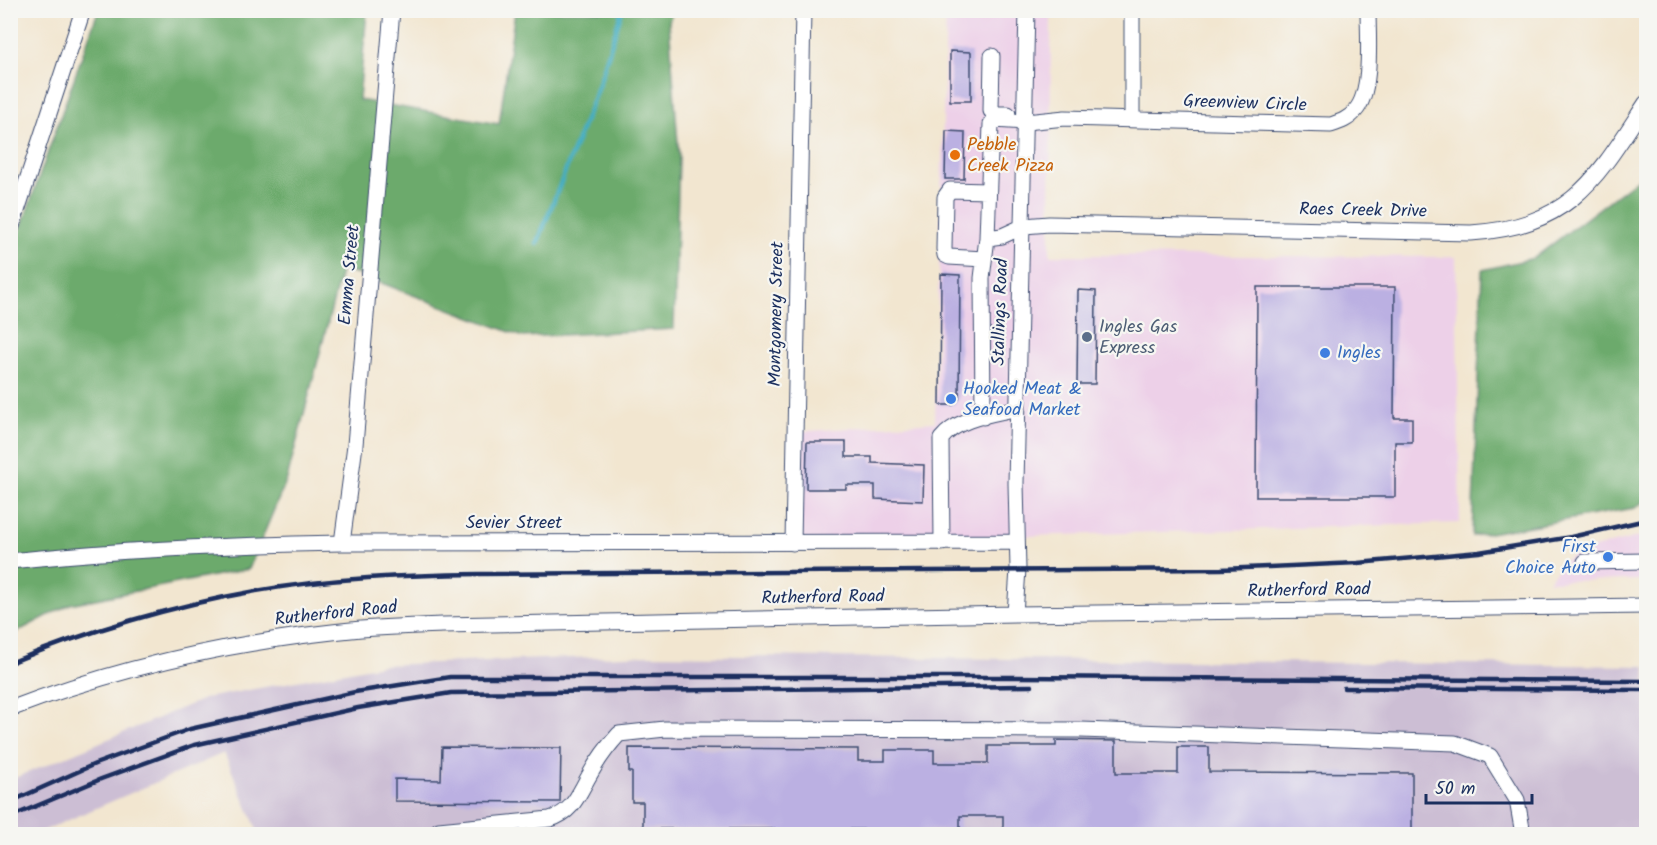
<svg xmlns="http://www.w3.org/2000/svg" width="1657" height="845" viewBox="0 0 1657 845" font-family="Kalam,sans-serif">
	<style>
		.built { fill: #edd0e8 }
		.industrial { fill: #ccbed4 }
		.forest { fill: #6caa6c; stroke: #446c65; stroke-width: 1.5 }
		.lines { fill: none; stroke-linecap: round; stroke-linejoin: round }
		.stream { stroke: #44aec3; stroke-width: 4.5 }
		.building { fill: #bbb0e2 }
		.minor-casing { stroke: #3b4a6f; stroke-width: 17 }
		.minor { stroke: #fff; stroke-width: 15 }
		.rail { stroke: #1b2f5e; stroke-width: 4.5 }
		.food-dot { fill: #e8710a; stroke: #f6f6f2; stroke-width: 2 }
		.service-dot { fill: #5c6f8a; stroke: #f6f6f2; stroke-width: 2 }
		.shop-dot { fill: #3f7fe0; stroke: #f6f6f2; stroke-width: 2 }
		.labels { text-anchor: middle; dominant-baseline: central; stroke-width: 4.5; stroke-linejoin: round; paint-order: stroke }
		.street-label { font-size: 18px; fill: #1b2f5e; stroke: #f6f6f2 }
		.food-label { font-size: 18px; fill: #c56008; stroke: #f6f6f2; text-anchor: start }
		.service-label { font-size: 18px; fill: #4e5e75; stroke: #f6f6f2; text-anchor: start }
		.shop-label { font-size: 18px; fill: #366cbe; stroke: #f6f6f2; text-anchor: start }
	</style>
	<rect width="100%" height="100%" fill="#f6f6f2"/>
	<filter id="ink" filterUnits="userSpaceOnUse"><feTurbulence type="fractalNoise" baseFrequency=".0167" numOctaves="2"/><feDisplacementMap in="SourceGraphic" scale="12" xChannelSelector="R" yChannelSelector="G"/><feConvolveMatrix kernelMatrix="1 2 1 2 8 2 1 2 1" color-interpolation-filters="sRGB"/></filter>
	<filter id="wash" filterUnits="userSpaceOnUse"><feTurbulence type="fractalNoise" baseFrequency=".008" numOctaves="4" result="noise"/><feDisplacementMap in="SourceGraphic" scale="24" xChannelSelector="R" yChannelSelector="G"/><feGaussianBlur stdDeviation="1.35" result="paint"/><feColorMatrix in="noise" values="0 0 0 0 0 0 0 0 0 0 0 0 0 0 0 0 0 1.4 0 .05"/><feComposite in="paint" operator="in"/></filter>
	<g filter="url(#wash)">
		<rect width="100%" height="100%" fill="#f2e6d0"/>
		<path class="built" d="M946 11H1051L1050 255 1456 257 1460 523 793 543 795 432 935 422Z
			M1646 535V580L1548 581 1563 562 1578 552Z"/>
		<path class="industrial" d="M649 655 1646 666V834H259L224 753 36 834H11L10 780 206 698 382 665Z"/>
		<path class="forest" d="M98 11H367L359 100 499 124 515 11H673L669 21 679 157 674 329 523 337 342 268 287 479 249 569 70 604 11 635V256Z
			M1646 161V500L1635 508 1472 536 1482 270 1534 258 1639 178Z"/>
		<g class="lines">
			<path class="stream" d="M537 244 599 84 622 10"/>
		</g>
		<g id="blocks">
			<path class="building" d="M950 51 971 52V101H950Z
				M946 131 965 132 964 179H945Z
				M941 274 960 275 959 399 953 405H940Z
				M1257 287H1395L1394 418H1412V442H1395V497H1256Z
				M1078 290 1096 291 1095 384H1077Z
				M807 442H846V457H872V463L924 465 923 501 875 499V485H846V489H806Z
				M1056 740 1116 741V773H1178V747H1209V772L1412 773V834H1003V816H960V830L811 829V834H777V829H643V802H632V772H629V748L858 749V761H885V750H934V763H988V746H1056Z
				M442 747 561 748 560 802 395 801V779L441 780Z"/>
		</g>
	</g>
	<g filter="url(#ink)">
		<use href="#blocks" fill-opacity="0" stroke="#3b4a6f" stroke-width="1.5"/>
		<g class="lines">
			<defs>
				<path id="minor" d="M1132 10V120
					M992 56 991 111 995 114H1008
					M10 232 83 10
					M987 238 991 124 994 120 1026 122 1065 118 1331 125C1340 122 1349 119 1355 111 1373 92 1368 36 1368 10
					M984 259 949 257 945 255 944 249 945 197 950 190 987 191
					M983 417 982 278 987 238 1002 236 1024 226 1049 224 1471 233C1572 226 1596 179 1646 103
					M342 543 355 445 392 10
					M793 543 803 10
					M942 543 941 439C957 418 993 414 1018 408
					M10 561C121 549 231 545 342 543L1017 542
					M1585 562 1646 561
					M1015 614 1018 569 1016 483 1027 10
					M10 709C123 666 242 640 361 629 389 627 416 626 443 625L1015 614 1646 606
					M434 834 439 830 550 819C573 812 578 795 589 776 597 761 607 747 619 734L665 729 1081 730 1455 743 1490 756 1517 800 1523 834"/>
			</defs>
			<use href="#minor" class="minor-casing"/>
			<use href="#minor" class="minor"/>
			<path class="rail" d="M10 663C86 631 176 605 256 591 330 578 406 575 480 574L1221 569 1358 563 1479 552 1571 537 1646 520
				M1344 688 1646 690
				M10 802 95 764 190 729 355 692 450 677H1016L1646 681
				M10 817 101 779 194 745 358 708 451 693 1032 686"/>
		</g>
	</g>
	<circle class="food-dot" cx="955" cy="155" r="6"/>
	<circle class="service-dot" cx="1087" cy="337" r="6"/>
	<g class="shop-dot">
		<circle cx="1325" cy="353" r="6"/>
		<circle cx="951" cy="399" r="6"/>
		<circle cx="1608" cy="557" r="6"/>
	</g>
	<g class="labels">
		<g class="street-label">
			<text transform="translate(1245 104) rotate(2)">Greenview Circle</text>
			<text transform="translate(1363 211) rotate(1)">Raes Creek Drive</text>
			<text transform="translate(350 275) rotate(-85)">Emma Street</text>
			<text transform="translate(1001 312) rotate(-88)">Stallings Road</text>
			<text transform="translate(777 314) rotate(-89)">Montgomery Street</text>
			<text x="514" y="523">Sevier Street</text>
			<text transform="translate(1309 591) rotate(-1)">Rutherford Road</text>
			<text transform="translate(823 598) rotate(-1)">Rutherford Road</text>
			<text transform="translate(336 614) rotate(-6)">Rutherford Road</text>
		</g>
		<g class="food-label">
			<text x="967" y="145">Pebble<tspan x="967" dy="21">Creek Pizza</tspan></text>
		</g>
		<g class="service-label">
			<text x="1099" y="327">Ingles Gas<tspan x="1099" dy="21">Express</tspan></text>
		</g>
		<g class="shop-label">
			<text x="1337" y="353">Ingles</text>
			<text x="963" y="389">Hooked Meat &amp;<tspan x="963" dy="21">Seafood Market</tspan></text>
			<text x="1596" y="547" text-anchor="end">First<tspan x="1596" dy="21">Choice Auto</tspan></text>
		</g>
	</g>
	<rect width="1657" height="845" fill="none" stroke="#f6f6f2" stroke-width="36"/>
	<path d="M1426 794v9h106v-9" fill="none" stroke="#1b2f5e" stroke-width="3"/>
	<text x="1435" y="794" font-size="18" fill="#1b2f5e" stroke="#f6f6f2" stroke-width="4.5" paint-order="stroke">50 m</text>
</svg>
